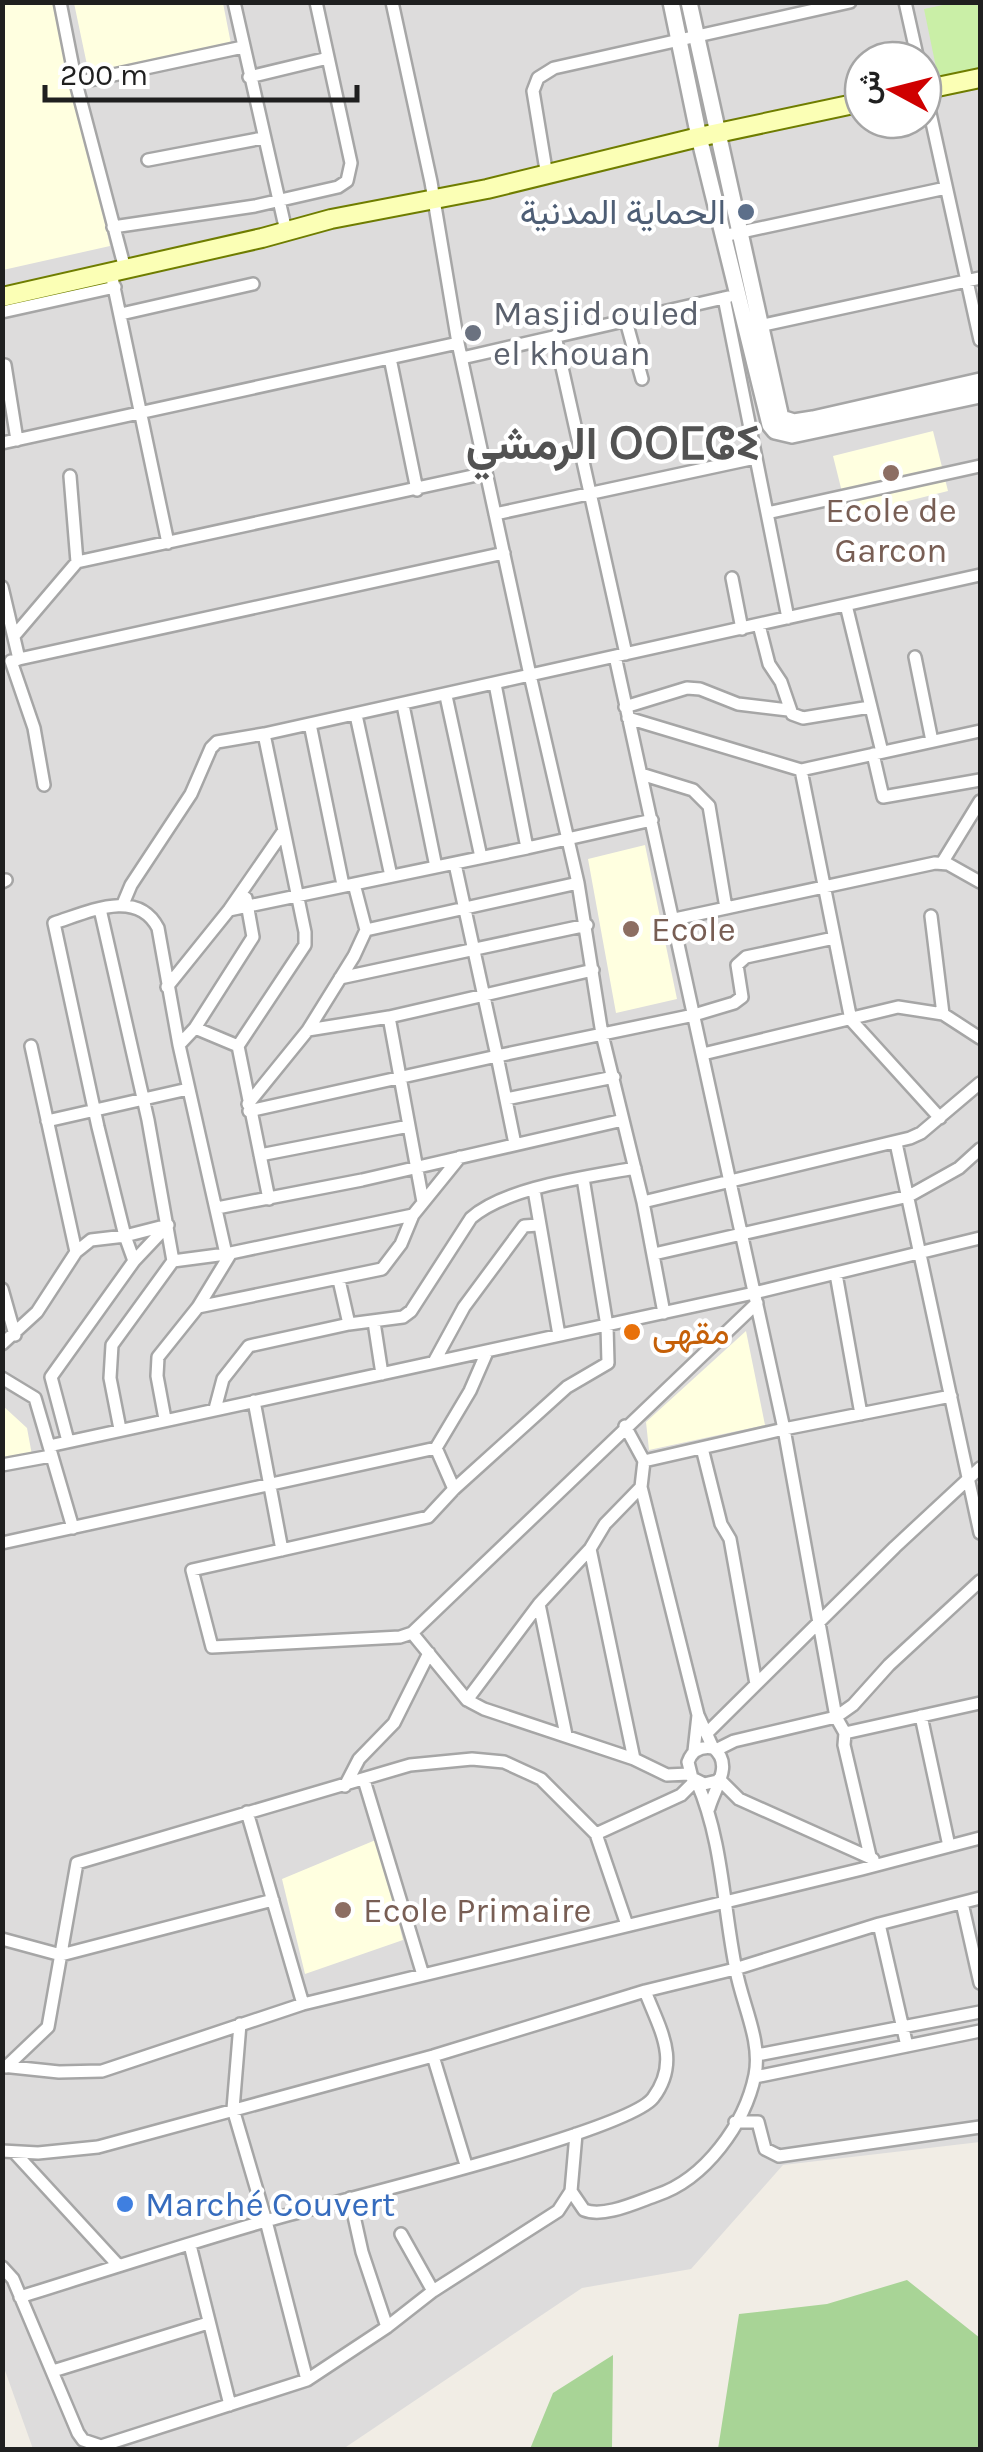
<svg xmlns="http://www.w3.org/2000/svg" width="983" height="2452" viewBox="0 0 983 2452" font-family="Karla,Vazirmatn,'Noto Sans Tifinagh',sans-serif">
	<style>
		.residential { fill: #dddcdc; fill-rule: evenodd }
		.education { fill: #ffffe0 }
		.grass { fill: #caefa7 }
		.forest { fill: #a8d496 }
		.lines { fill: none; stroke-linecap: round; stroke-linejoin: round }
		.minor-casing { stroke: #a6a6a6; stroke-width: 16 }
		.tertiary-casing { stroke: #a6a6a6; stroke-width: 20 }
		.secondary-casing { stroke: #6f7d00; stroke-width: 22 }
		.minor { stroke: #fff; stroke-width: 11 }
		.tertiary { stroke: #fff; stroke-width: 15 }
		.secondary { stroke: #fbffb5; stroke-width: 18 }
		.service-dot { fill: #5c6f8a; stroke: #fff; stroke-width: 4 }
		.worship-dot { fill: #6b7280; stroke: #fff; stroke-width: 4 }
		.education-dot { fill: #8d6e63; stroke: #fff; stroke-width: 4 }
		.food-dot { fill: #e8710a; stroke: #fff; stroke-width: 4 }
		.shop-dot { fill: #3f7fe0; stroke: #fff; stroke-width: 4 }
		.labels { text-anchor: middle; dominant-baseline: central; stroke-width: 8; stroke-linejoin: round; paint-order: stroke }
		.service-label { font-size: 35px; fill: #4e5e75; stroke: #fff; text-anchor: end }
		.worship-label { font-size: 35px; fill: #5b616d; stroke: #fff; text-anchor: start }
		.education-label { font-size: 35px; fill: #785e54; stroke: #fff; text-anchor: start }
		.food-label { font-size: 35px; fill: #c56008; stroke: #fff; text-anchor: start }
		.shop-label { font-size: 35px; fill: #366cbe; stroke: #fff; text-anchor: start }
		.district-label { font-size: 45px; font-weight: bold; fill: #525252; stroke: #fff }
	</style>
	<rect width="100%" height="100%" fill="#f1ede5"/>
	<path class="residential" d="M3 3H980V2142L783 2165 691 2269 582 2288 343 2449H33L3 2365ZM863 60H923V120H863Z"/>
	<path class="education" d="M2 3H56L110 246 3 270Z
		M74 3H223L233 54 91 84Z
		M933 431 948 491 848 516 833 456Z
		M645 845 677 999 616 1013 588 859Z
		M746 1331 765 1425 649 1450 646 1422Z
		M2 1405 27 1428 32 1455 3 1461Z
		M378 1839 403 1940 305 1974 282 1879Z"/>
	<path class="grass" d="M957 2 980 3V68L938 77 924 9Z"/>
	<path class="forest" d="M907 2280 980 2338V2449H718L739 2314 827 2304Z
		M613 2355 612 2449H530L553 2393Z"/>
	<g class="lines">
		<defs>
			<path id="minor" d="M60 2 76 83 125 269
				M234 2 286 231
				M392 2 431 182 458 343 530 675 980 575
				M905 2 918 60
				M249 77 328 58
				M76 83 243 47
				M924 86 980 340
				M148 160 263 138
				M547 176 533 91 538 78 554 68 850 2
				M113 227 255 206 338 187 347 181 351 163 316 2
				M723 236 946 188
				M111 273 168 543
				M724 298 788 618
				M2 312 115 287
				M121 314 253 284
				M626 321 642 379
				M754 327 980 278
				M555 336 626 654
				M390 358 417 490
				M462 358 728 297
				M5 365 17 440
				M2 443 458 343
				M70 476 77 562
				M767 513 980 466
				M495 514 755 458
				M732 578 742 629
				M2 587 19 659 16 660
				M846 605 882 752
				M759 625 769 664 781 682 792 714 803 718 870 707
				M14 636 77 562 486 473
				M615 656 784 1429 836 1717 845 1733
				M915 657 932 741
				M19 659 504 553
				M11 661 34 728 44 785
				M495 684 527 848 652 820
				M446 696 481 857
				M403 705 436 867
				M625 707 687 688 700 689 738 704 788 710
				M356 715 391 876
				M628 718 801 770 980 731
				M310 724 343 885
				M264 734 530 675 578 883 602 1034 643 1202 664 1313
				M873 754 883 797 980 780
				M801 770 851 1020 940 1118
				M641 774 693 790 709 806 726 908
				M942 863 980 801
				M2 882 6 880
				M354 884 366 930 354 956 308 1030 389 1017 423 1202
				M123 904 131 885 191 794 211 748 217 742 264 734 305 932V945L238 1046
				M100 909 148 1120 173 1261 112 1345 110 1378 120 1429
				M229 910 527 848
				M931 916 943 1014
				M675 919 935 863 948 864 980 882
				M366 930 578 883
				M340 978 587 925
				M167 987 229 910 283 832
				M389 1017 593 970
				M195 1028 238 1046 269 1199
				M179 1045 195 1028 253 937 246 898
				M31 1046 76 1252
				M703 1054 898 1007 943 1014 980 1038
				M506 1099 614 1077
				M248 1104 308 1030
				M249 1111 497 1056 455 864
				M47 1121 188 1089
				M896 1143 980 1533
				M515 1144 497 1056 694 1015 734 1003 742 997 737 965 746 957 834 938
				M260 1155 409 1126
				M583 1178 607 1326 608 1363 567 1387 454 1489 428 1517 192 1570 212 1647 400 1637 412 1633 757 1303
				M534 1190 559 1335
				M643 1202 910 1138 921 1133 980 1083
				M217 1208 362 1180 623 1120
				M654 1254 909 1196 959 1168 980 1149
				M134 1261 125 1236 98 1127 54 923C86 913 137 887 158 928L179 1045 226 1254
				M173 1261 226 1254 413 1215
				M836 1274 861 1414
				M339 1280 349 1324
				M2 1289 15 1335
				M198 1307 382 1269 401 1244 413 1215 460 1157
				M374 1322 382 1374
				M2 1344 37 1312 76 1252 91 1240 125 1236 168 1225
				M434 1362 464 1307 524 1226 538 1225
				M2 1378 35 1398 73 1528
				M254 1401 282 1550
				M215 1409 223 1379 249 1346 349 1324 403 1317 411 1311 471 1218C506 1187 588 1177 635 1168
				M165 1419 157 1376 158 1357 198 1307 231 1253
				M625 1426 644 1461 641 1487 698 1715 713 1748
				M68 1441 51 1377 134 1261 168 1225
				M49 1446 754 1293 980 1238
				M436 1448 454 1489
				M702 1448 721 1524 730 1539 756 1684
				M644 1461 784 1429 951 1396
				M2 1465 51 1456
				M2 1543 436 1448 470 1391 487 1352
				M590 1549 634 1759
				M539 1604 566 1735
				M412 1633 467 1700 484 1709 634 1759 667 1775 689 1774
				M467 1700 539 1604 590 1549 605 1524 641 1487
				M921 1716 949 1846
				M707 1733 895 1547 980 1468
				M716 1750 734 1741 836 1717 853 1705 889 1665 980 1581
				M694 1751 698 1715
				M719 1779 739 1799 873 1859
				M364 1780 423 1975
				M345 1786 359 1759 394 1723 429 1653
				M709 1808C715 1787 734 1764 713 1748 701 1746 692 1750 688 1762L692 1778 704 1784 717 1781
				M247 1812 303 2004
				M596 1834 681 1795 695 1781
				M870 1856 844 1745 845 1733 980 1703
				M962 1903 980 1983
				M879 1924 907 2046
				M2 1939 61 1955 273 1900
				M240 2024 233 2109 266 2221 307 2380
				M757 2055 980 2012
				M433 2056 466 2165
				M2 2066 59 2072 102 2071 303 2004 862 1869 980 1838
				M6 2067 48 2027 77 1863 410 1765 472 1759 504 1762 541 1779 596 1834 627 1925
				M755 2077 980 2031
				M735 2122H758L765 2149 779 2156 980 2127
				M2 2151 38 2153 98 2147 433 2056 645 1991 735 1969 879 1924 980 1898
				M15 2153 118 2265
				M571 2191 584 2210C604 2218 637 2202 657 2195 705 2179 745 2124 755 2075 762 2041 742 2004 736 1970 723 1907 723 1842 697 1782
				M350 2198 362 2252 387 2327
				M401 2234 433 2291
				M190 2245 230 2405
				M2 2267 13 2279 78 2433 83 2440 101 2446 307 2380 387 2327 433 2291 558 2211 571 2191 576 2134
				M20 2297C103 2271 186 2244 269 2220 329 2203 627 2132 653 2098 681 2061 660 2030 645 1991
				M53 2371 208 2323"/>
			<path id="tertiary" d="M671 2 699 137 770 425 775 431 792 435 980 395
				M689 2 781 418
				M781 418 794 422 813 419 980 381"/>
			<path id="secondary" d="M923 90 980 78
				M2 297 262 238 331 219 487 189 699 137 863 102"/>
		</defs>
		<use href="#minor" class="minor-casing"/>
		<use href="#tertiary" class="tertiary-casing"/>
		<use href="#secondary" class="secondary-casing"/>
		<use href="#minor" class="minor"/>
		<use href="#tertiary" class="tertiary"/>
		<use href="#secondary" class="secondary"/>
	</g>
	<circle class="service-dot" cx="746" cy="212" r="10"/>
	<circle class="worship-dot" cx="473" cy="333" r="10"/>
	<g class="education-dot">
		<circle cx="891" cy="473" r="10"/>
		<circle cx="631" cy="929" r="10"/>
		<circle cx="343" cy="1910" r="10"/>
	</g>
	<circle class="food-dot" cx="632" cy="1332" r="10"/>
	<circle class="shop-dot" cx="125" cy="2204" r="10"/>
	<g class="labels">
		<g class="service-label">
			<text x="726" y="212">الحماية المدنية</text>
		</g>
		<g class="worship-label">
			<text x="493" y="313">Masjid ouled<tspan x="493" dy="40">el khouan</tspan></text>
		</g>
		<g class="education-label">
			<text x="891" y="510" text-anchor="middle">Ecole de<tspan x="891" dy="40">Garcon</tspan></text>
			<text x="651" y="929">Ecole</text>
			<text x="363" y="1910">Ecole Primaire</text>
		</g>
		<g class="food-label">
			<text x="652" y="1332">مقهى</text>
		</g>
		<g class="shop-label">
			<text x="145" y="2204">Marché Couvert</text>
		</g>
		<g class="district-label">
			<text x="613" y="444">الرمشي ⵔⵔⵎⵛⵉ</text>
		</g>
	</g>
	<rect width="983" height="2452" fill="none" stroke="#1f1f1f" stroke-width="10"/>
	<g transform="translate(893 90) rotate(277)"><circle r="48" fill="#ffffff" stroke="#a5a5a5" stroke-width="2.5"/>
	<path d="M0-8L18 38L0 25L-18 38Z" fill="#cf0000"/>
	<text y="-15" font-size="28" font-weight="bold" text-anchor="middle" fill="#1f1f1f">ش</text>
	</g>
	<path d="M45 85v15h312v-15" fill="none" stroke="#1f1f1f" stroke-width="5"/>
	<text x="60" y="85" font-size="30" fill="#1f1f1f" stroke="#ffffff" stroke-width="8" paint-order="stroke">200 m</text>
</svg>
